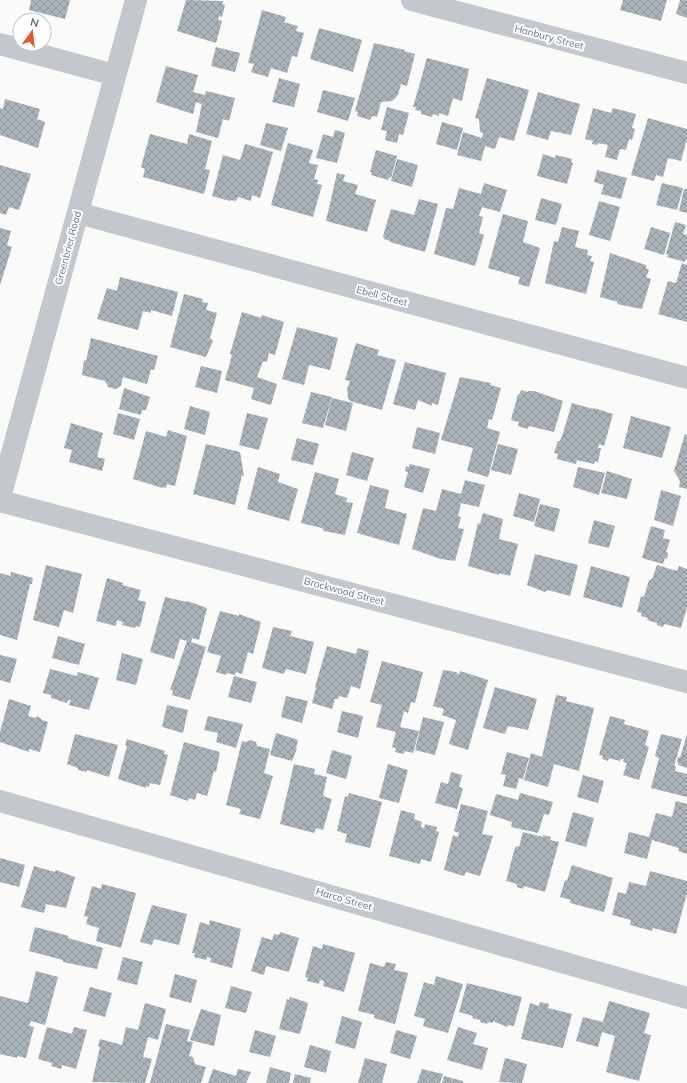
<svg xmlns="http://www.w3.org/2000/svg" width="687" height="1083" viewBox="0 0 687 1083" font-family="Mulish,sans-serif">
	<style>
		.building { fill: url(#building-cross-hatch) }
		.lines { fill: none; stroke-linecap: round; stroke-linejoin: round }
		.minor { stroke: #c3c8cc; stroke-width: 22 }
		.labels { text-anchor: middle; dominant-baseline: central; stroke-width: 4; stroke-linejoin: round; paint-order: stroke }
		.street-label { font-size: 10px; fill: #657683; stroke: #fff }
	</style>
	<defs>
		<pattern id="building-cross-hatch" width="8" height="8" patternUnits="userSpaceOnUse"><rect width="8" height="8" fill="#aab3b9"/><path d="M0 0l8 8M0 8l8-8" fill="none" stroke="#8e969c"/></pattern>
	</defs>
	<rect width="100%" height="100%" fill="#fafaf8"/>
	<path class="building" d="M31 0H70L65 19 29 10Z
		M186 0 223 1 222 4 225 5 222 17 219 16 218 20 222 21 216 43 177 31Z
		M623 0H667L661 21 620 10Z
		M680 0H687V18L676 14Z
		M262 10 286 17 284 22 298 26 296 31 304 33 297 57 292 56 287 73 271 68 268 77 251 72 254 64 248 63Z
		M319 28 362 40 353 72 310 59Z
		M374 43 405 50 404 51 415 54 407 86 401 84 398 95 392 101 381 102 377 117 372 116 370 120 357 116 358 112 355 111Z
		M216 47 240 53 235 72 211 66Z
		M427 58 469 69 462 101 453 98 448 116 439 113V116L433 114 432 117 421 114V111L415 110 416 107H413Z
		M166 66 198 75 193 92 205 95 206 91 235 98 229 121 223 119 218 138 196 132 202 104 196 102 193 114 156 102Z
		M279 78 300 84 294 107 272 102Z
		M487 78 529 90 514 141 499 137 495 149 485 146 481 161 457 155 463 132 482 138 483 133 480 132 479 119 475 118Z
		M323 90 355 98 348 121 317 112Z
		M538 92 580 104 571 135 551 131 548 140 526 134Z
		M5 99 40 109 37 119 45 122 38 148 0 135V108L3 109Z
		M387 107 409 113 403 135 399 134 397 143 385 140 387 131 381 130Z
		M593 108 611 113 613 108 636 114 632 128 635 129 632 140 629 139 626 150 620 149 617 160 605 157 608 145 598 143 597 145 592 144 593 141 585 139Z
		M648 118 687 129V139L681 161 668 158 663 177 656 175 654 181 631 175Z
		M442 122 463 128 457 150 436 144Z
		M266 123 288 128 281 151 260 145Z
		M335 130 345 133 337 163 316 158 323 134 333 137Z
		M150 134 187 144 189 134 212 141 205 169 210 170 204 194 143 177 145 169 141 167Z
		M288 143 313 150 309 163 318 165 314 179 318 180 317 184 322 185 313 217 271 205Z
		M245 144 273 152 260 198 252 195 251 201 238 197 236 201 231 200 230 201 212 196 223 155 240 160Z
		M376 150 397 156 391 178 389 177 388 180 371 175 372 172H370Z
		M543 154 555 158 556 155 572 159 571 162 573 163 567 184 537 176Z
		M397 159 418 165 412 187 391 181Z
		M0 165 31 174 19 210 9 207 6 215 0 213Z
		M597 170 627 178 621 199 601 194 604 185 594 182Z
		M337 173 345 175 343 181 358 185 355 194 376 200 367 232 326 221Z
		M484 183 507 190 500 212 482 207 479 216 483 217 479 233 484 235 475 266 434 254 446 208 453 209 459 188 481 194Z
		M662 183 683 188 677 210 656 205Z
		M684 189H687V213L679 211Z
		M541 198 562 204 556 225 535 220Z
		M419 199 438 204 425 252 390 242V241L384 239 383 236 391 209 414 215Z
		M599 201 620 207 610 241 589 235Z
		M503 214 528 221 523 242 540 248 529 287 518 284 520 277 488 268Z
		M675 222 686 225 683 234 687 235V260L685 259V262L667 257 668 254H666Z
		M562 227 579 231 575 247 588 250 587 255 592 256 590 261 594 262 586 294 545 283 554 241 558 242Z
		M651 227 670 233 664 255 644 249Z
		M0 228 11 231 7 245 12 247 0 285Z
		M610 253 646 265V268L649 270 646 277 651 279 642 309 617 304 618 302 600 297Z
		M682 263 687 265V322L658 314 668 281 676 283Z
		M120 277 178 292 172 316 151 310V313L143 311 138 330 97 319 107 288 117 291Z
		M184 294 203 299 202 302 208 303 206 310 217 313 210 338 213 341 206 357 170 347Z
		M242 312 261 318 262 315 274 319 273 320 275 319 284 322 275 355 269 353 267 362 263 361 257 377 277 384 271 405 251 399 254 388 225 380 232 355 230 354Z
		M297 327 338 338 330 370 309 365 304 385 282 379Z
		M91 338 158 356 154 370 151 369 147 384 123 377 121 386 115 389 108 387 105 381 82 375 84 360 86 361Z
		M356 343 379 350 377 355 396 360 382 410 350 401 348 398 347 389 350 381 345 380Z
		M405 362 446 373 438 405 432 403V406L418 400 415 410 393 404Z
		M201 366 222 371 217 393 195 387Z
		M460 377 491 383 490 385 501 388 492 420 489 419 487 428 500 432 488 477 467 471 473 448 441 440Z
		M124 388 150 397 146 410H142L141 415 119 409Z
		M521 390 528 392V391H534L563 401 554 432 529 426 528 429 518 426 519 422 511 420 518 394H520Z
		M311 392 332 397 323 428 302 423Z
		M332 398 353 403 346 431 325 425Z
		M572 403 593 409 594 408 613 414 604 446 599 444 598 448H601L598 462 595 461 594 464 577 460 576 464 557 459 558 454 554 453 558 441H560L563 433Z
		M190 406 210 412 205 435 184 429Z
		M118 413 140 419 134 440 113 434Z
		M247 413 268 418 259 450 239 445Z
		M631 416 671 427 662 458 623 448Z
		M71 423 103 433 97 457 105 459 102 471 69 462 72 450 64 448Z
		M417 427 440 433 435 454 412 448Z
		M168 430 187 436 175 486 167 484 166 488 163 487V488L133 479 146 431 166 437Z
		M685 434 687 435V489L679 487 680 481 674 471Z
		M297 438 319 444 313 465 291 460Z
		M206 444 240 452 244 476 242 475 235 505 193 494Z
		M498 444 518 449 511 475 491 470Z
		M352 452 374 458 367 481 346 475Z
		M410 464 430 469 423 493 404 487 408 472 405 471 406 466 409 467Z
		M258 467 280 474 278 482 298 489 289 521 247 509Z
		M578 467 605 473 599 495 573 487Z
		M607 471 632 479 627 499 601 493Z
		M315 472 339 479 335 494 347 498 346 502 353 503 345 535 324 531 322 528 301 523Z
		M465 480 485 485 479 507 461 503 458 516 461 517 458 528 464 529 455 561 441 559 412 549 423 508 436 511 442 489 461 494Z
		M370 485 389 490 385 508 407 514 399 545 357 533Z
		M661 490 681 496 673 526 654 520Z
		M519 493 540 499 534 522 513 516Z
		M540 504 560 509 554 532 534 526Z
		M483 513 503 519 499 539 518 544 510 576 499 573V575L468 566 478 523 480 524Z
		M594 520 615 526 609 548 588 543Z
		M651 526 665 530 663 538 670 540 666 552 668 553 667 559 665 558 663 564 642 558Z
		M535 554 578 565 570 596 548 590 545 592 527 585Z
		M46 565 82 574 73 613 64 610 59 627 33 620Z
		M657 565 677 571 679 566 687 569V607L681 628 664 624 663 627 657 625V623L647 620 648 618 641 616 642 613 637 612 641 596 644 597 649 580 652 579Z
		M591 566 630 577 622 608 583 597Z
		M11 572 33 578 32 584H30L17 640 0 635V575L1 573 10 576Z
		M107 578 123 583 122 585 141 590 138 600 146 602 140 627 136 626 135 628 122 625 123 622 117 620 116 626 96 621Z
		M165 597 187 602V601L207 608 199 640 192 638 191 642 206 647 190 700 172 695 173 690H170L187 641 180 639 174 659 150 652Z
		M220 611 239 616V614L261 622 253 654 248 652 242 674 236 672 235 675 227 673 226 675 216 672 221 656 207 652Z
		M273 627 292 631 290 636 314 642 306 674 286 669 284 674 262 668Z
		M58 636 85 644 79 665 52 658Z
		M327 646 356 654 358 648 369 651 360 689 351 686 347 698 339 696 338 699H335L332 709 312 703 316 688 315 687Z
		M122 653 143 659 136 685 116 680Z
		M0 655 17 659 10 683 0 680Z
		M382 661 423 672 415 703 411 702 408 713 404 711 400 727 419 731 413 753 405 751 404 754 395 752 396 748 392 747 396 732 376 727 382 705 370 702Z
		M50 669 77 676 78 672 99 678 89 710 69 705 71 700H68L67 703 51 698V695L43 693Z
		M443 670 456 672 459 675 460 671 488 680 468 750 449 744 456 720 442 715 444 709 433 706Z
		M234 676 257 682 251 703 228 697Z
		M495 687 537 699 528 730 508 726 505 734 483 728Z
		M556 695 567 697 566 701 594 708 579 771 554 764 548 787 524 780 531 753 542 757Z
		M286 696 308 701 302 723 281 717Z
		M9 699 31 706 28 716 35 718 38 716 42 720 48 722 40 752 29 749V752L0 742V732Z
		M167 705 188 710 183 733 162 727Z
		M342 711 363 716 358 738 337 732Z
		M208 716 243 724 236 748 216 742 218 733 204 730Z
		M610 716 625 720 624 724 649 731 645 745 649 747 639 780 623 775 627 763 623 762 624 759H621L620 761 609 758 608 761 602 759 603 756 599 755Z
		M423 717 444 722 435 755 415 750Z
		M276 733 298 740 296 748H297L292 761 270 755Z
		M75 734 118 745 109 777 87 770V772L78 770V768L67 764Z
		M661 734 682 739 674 766H676L675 771 687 774V797L651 788 659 758 655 756Z
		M687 734V768L678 765V762H677L678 757 680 758Z
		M127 739 165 751 164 754 168 755 160 785 150 783 149 787 146 786V788L118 779 127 746 125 745Z
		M250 740 256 742 257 746 270 749 264 773 273 776 260 819 239 814 241 809 226 805 242 741 246 742Z
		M184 742 220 752 216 772 214 771 207 796 197 793 195 800 189 798 188 801 170 795Z
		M332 750 352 756 346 779 326 773Z
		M507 752 529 758 523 779 519 778 516 789 503 786 506 775 501 774Z
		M294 764 315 769 314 774 327 777 323 796 332 799 323 830 316 828 314 833 280 824Z
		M388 764 408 770 399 803 379 798Z
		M451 772 462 775 459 787 463 788 457 809 435 803 441 782 448 784Z
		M583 775 604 781 598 803 577 797Z
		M349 793 382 802 370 848 345 842 347 834 337 831 345 796 348 797Z
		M520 793 553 802 549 815 544 814 538 833 511 827 512 822 490 815 496 794 518 800Z
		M676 801 687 804V854L678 851 679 848 652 840 647 859 624 853 629 832 649 837 656 813 672 817Z
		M461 804 488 811 482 834 493 836 480 876 466 872 464 876 444 870 453 835 458 837 459 833 454 831Z
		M401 810 415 814 414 819 422 822 421 827 424 828 425 824 437 827 436 831 439 832 431 862 421 859 420 864 389 856Z
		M573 812 594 818 586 847 565 841Z
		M523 832 543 837V835L551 837 550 840 559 842 545 892 524 886 523 889 517 887V884L506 881 514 851 516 846 519 847Z
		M0 858 25 865 19 887 0 882Z
		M572 865 613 878 604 912 570 903 571 900 560 897 565 880 567 881Z
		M34 866 55 872 56 870 75 877 66 908 46 904 44 913 21 907Z
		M650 871 687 881V893L676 934 653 928 652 931 630 925 631 920 612 915 618 892 626 894 629 882 646 886Z
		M102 884 136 893 121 948 96 941 99 928 86 924 88 917 84 916 92 886 101 889Z
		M152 905 187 914 179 945 154 939 152 945 140 942Z
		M210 920 241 929 232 968 210 962 211 958 207 957 206 960 194 957 195 953H192L200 922 209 925Z
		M35 927 69 936 68 938 103 948 97 969 63 962V960L29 951Z
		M280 932 299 938 289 972 266 966 264 975 251 971 262 937 272 940 274 934 279 935Z
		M323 944 355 953 344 992 323 986 324 981 320 980 319 984 307 981 308 978 305 977 313 946 322 949Z
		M123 957 143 962 137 985 117 980Z
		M386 962 396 964 394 970 408 973 395 1024 374 1018 375 1015 358 1011 370 963 384 967Z
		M36 971 58 977 45 1025 31 1021 29 1026 34 1027 26 1058 17 1056V1058L0 1054V996L28 1003Z
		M175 974 197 980 191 1003 169 997Z
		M436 976 463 984 448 1033 423 1026 425 1019 414 1016 424 982 434 985Z
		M467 983 522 997 514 1026 508 1025 507 1027 493 1021V1023L488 1022 487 1024 480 1022V1020L472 1018 473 1016 459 1012Z
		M231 986 252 992 246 1013 225 1008Z
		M90 987 112 993 105 1017 83 1011Z
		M290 997 306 1002 308 1004 300 1034 279 1029 287 999 289 1000Z
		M609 1001 650 1013 644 1033 651 1035 639 1081 606 1072 615 1036 602 1032 598 1047 576 1041 583 1017 603 1022Z
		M540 1002 549 1004 548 1008 572 1014 563 1048 521 1039 530 1003 539 1006Z
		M145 1003 166 1009 158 1040 148 1037 143 1057 152 1059 145 1083 92 1082 100 1047H98L100 1039 122 1045 126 1027 138 1030Z
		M201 1009 221 1015 214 1046 190 1040Z
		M342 1016 362 1022 355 1049 335 1043Z
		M166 1024 190 1030 187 1041 193 1042 189 1056 193 1057 195 1064 206 1067 201 1083H150Z
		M47 1027 72 1034 74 1027 87 1030 76 1069 62 1065 61 1069 51 1066 52 1063 38 1059Z
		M458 1027 477 1033 473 1044 488 1048 482 1070 447 1060Z
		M255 1030 276 1036 270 1057 249 1052Z
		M396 1030 417 1036 410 1059 390 1053Z
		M310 1045 331 1051 326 1073 304 1067Z
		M365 1058 387 1064 382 1083H358Z
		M505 1058 527 1064 522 1083 499 1082Z
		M270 1067 291 1073 289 1083H266Z
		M213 1069 236 1076 238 1069 251 1072 246 1083H208Z
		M422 1069 443 1074 440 1083H417Z
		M295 1074 311 1078 310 1083H293Z
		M444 1076 463 1081V1083H442Z"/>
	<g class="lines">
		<path class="minor" d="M412 0 687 73
			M0 44 115 75
			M78 213 687 378
			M0 497 136 0
			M0 501 687 682
			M0 801 687 998"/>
	</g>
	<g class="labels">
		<g class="street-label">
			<text transform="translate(549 37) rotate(15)">Hanbury Street</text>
			<text transform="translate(68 248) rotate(-75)">Greenbrier Road</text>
			<text transform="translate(382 296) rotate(15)">Ebell Street</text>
			<text transform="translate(344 591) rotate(15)">Brockwood Street</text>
			<text transform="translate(344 899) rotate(16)">Harco Street</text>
		</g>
	</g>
	<g transform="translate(32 32) rotate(15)"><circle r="19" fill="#ffffff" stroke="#c1c8cd"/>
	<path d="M0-3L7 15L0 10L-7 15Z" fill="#e4572e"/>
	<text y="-6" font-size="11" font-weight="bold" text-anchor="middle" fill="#657683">N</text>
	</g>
</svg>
